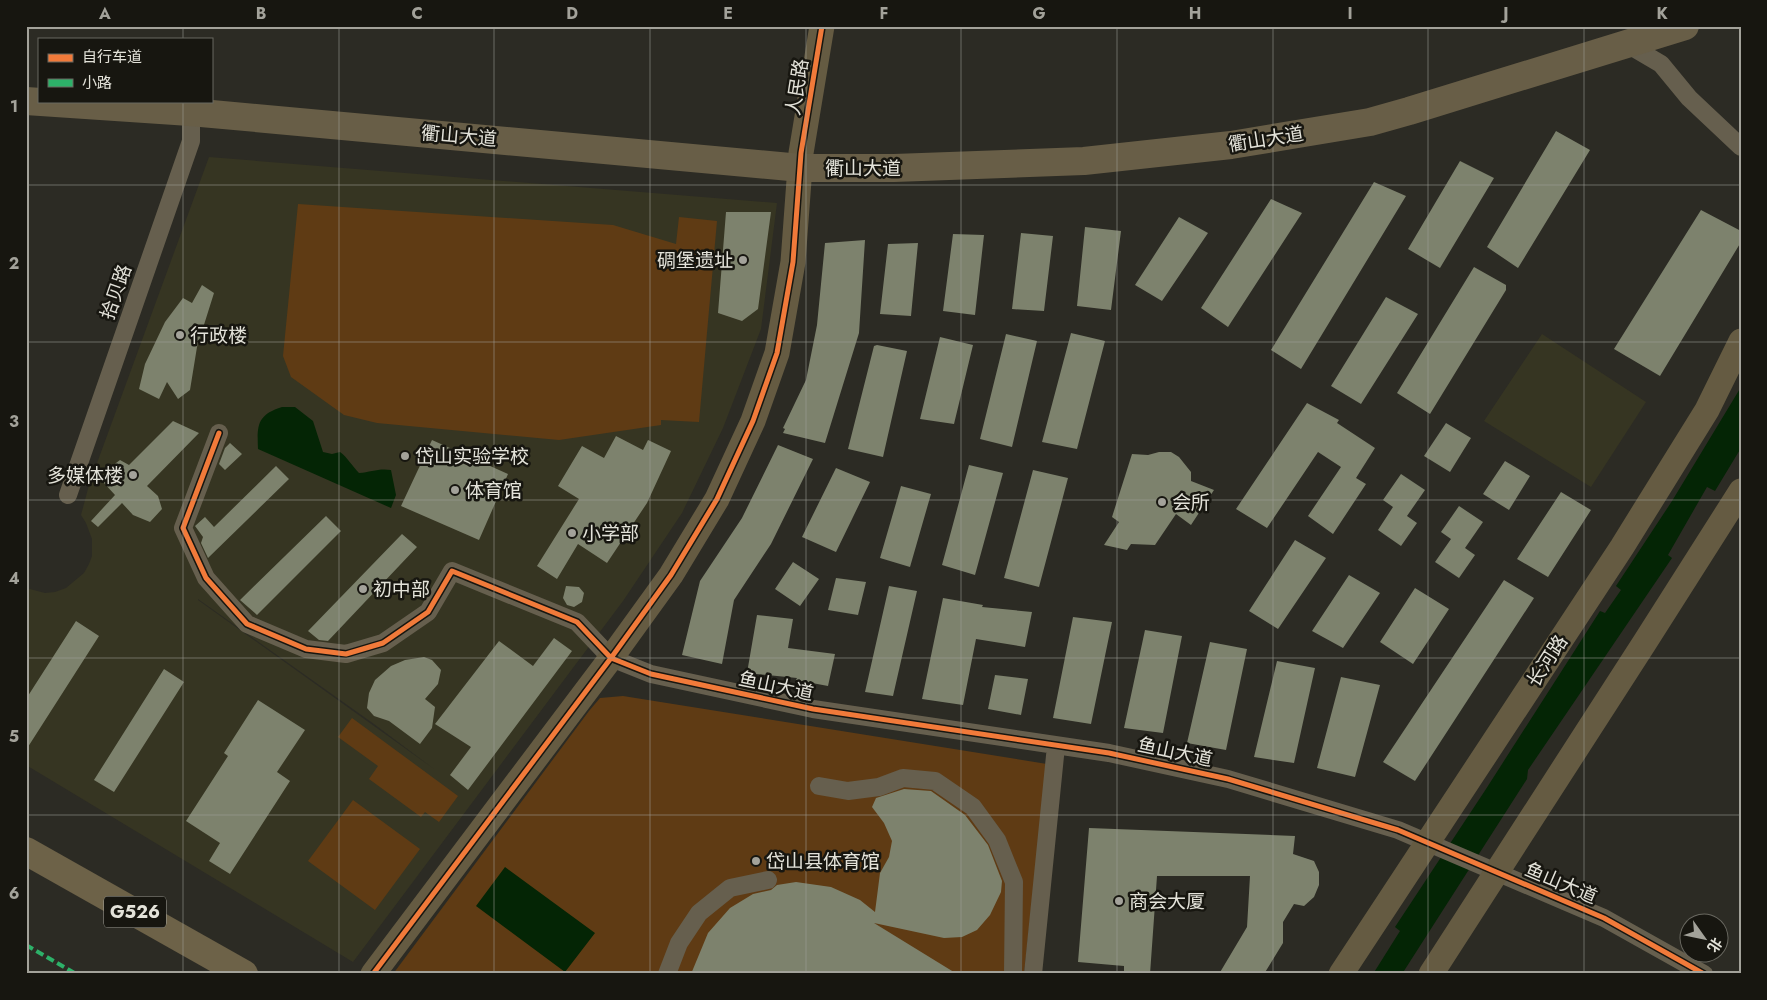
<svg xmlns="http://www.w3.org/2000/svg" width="1767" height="1000" viewBox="0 0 1767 1000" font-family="Jost,'Noto Sans SC',sans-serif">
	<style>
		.built { fill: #363522; fill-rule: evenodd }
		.green { fill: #5f3b14 }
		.water { fill: #042505 }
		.building { fill: #7d826d }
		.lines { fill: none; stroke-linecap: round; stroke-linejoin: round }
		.street { stroke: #665f4e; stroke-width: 18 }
		.secondary { stroke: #655b42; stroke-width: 25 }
		.primary { stroke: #685e47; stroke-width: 28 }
		.highway { stroke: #6d6248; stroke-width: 28 }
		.quiet { stroke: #2db169; stroke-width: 4; stroke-dasharray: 8 4; stroke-linecap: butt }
		.cycleway-casing { stroke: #171610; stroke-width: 8 }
		.cycleway { stroke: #f17a3a; stroke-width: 5 }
		.grid { fill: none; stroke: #a3a29a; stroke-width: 1; stroke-opacity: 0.55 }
		.poi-dot { fill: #a3a29a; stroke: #171610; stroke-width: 2 }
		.labels { text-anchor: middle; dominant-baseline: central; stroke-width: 5; stroke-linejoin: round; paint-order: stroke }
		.shield { fill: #171610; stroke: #a6a59d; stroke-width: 1 }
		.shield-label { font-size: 18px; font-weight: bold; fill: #e3e2d9 }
		.street-label { font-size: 19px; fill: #e3e2d9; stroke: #171610 }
		.poi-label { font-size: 19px; fill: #e3e2d9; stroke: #171610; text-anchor: start }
		.neatline { fill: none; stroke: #a3a29a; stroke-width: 2 }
		.grid-label { font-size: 16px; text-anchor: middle; font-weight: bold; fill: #a3a29a }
	</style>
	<rect width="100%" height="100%" fill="#2c2b24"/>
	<path class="built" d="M209 157 777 203 761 329 723 428 682 513 623 601 353 962 26 765V588L45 593 55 592 66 588 84 573 89 564 92 556V539L86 523 81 515 89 485ZM198 599 374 724 434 769 198 600Z
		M1542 334 1646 402 1591 487 1484 421Z"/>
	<path class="green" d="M298 204 613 225 676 244 679 217 717 221 699 422 661 420V425L559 440 377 423 344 415 291 377 283 356Z
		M623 696 1047 764 1024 974H393L589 711 600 698Z
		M352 718 458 796 439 822 425 812 421 817 369 779 378 766 338 737Z
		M353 800 420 849 375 910 308 861Z"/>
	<path class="water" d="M1741 387V448L1715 491 1707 487 1668 555 1672 558 1528 770 1527 779 1402 974H1373L1400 931 1395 927 1486 789 1600 611 1605 613 1621 590 1616 586 1672 501Z
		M282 407H295L313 421 323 452 332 454 340 452C348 458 352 466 359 473 371 472 379 468 391 470L396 495 391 508 258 449C257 425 257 415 282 407Z
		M505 867 595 933 565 972 476 906Z"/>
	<path class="building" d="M1556 131 1590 150 1518 268 1487 247Z
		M1460 161 1494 178 1440 268 1408 249Z
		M1374 182 1406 196 1301 369 1271 350Z
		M1271 199 1302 213 1228 327 1201 308Z
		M1701 210 1741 231V242L1660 376 1614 349Z
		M726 212H771L758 309 742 321 718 313Z
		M1179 217 1208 233 1162 301 1135 285Z
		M1085 227 1121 231 1111 310 1077 306Z
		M1021 233 1053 236 1044 311 1012 309Z
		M953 234 984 235 975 315 943 311Z
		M865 240 859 333 825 443 783 433 785 429 783 428 806 380 817 325 825 243Z
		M918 243 911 316 880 314 888 244Z
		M1474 267 1506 285V290L1430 414 1397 393Z
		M202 285 214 293 197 347 190 390 178 399 167 382 159 399 139 389 145 364 165 322 183 298 192 303Z
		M1386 297 1418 314 1361 404 1331 386Z
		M1071 333 1105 341 1077 449 1042 442Z
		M1006 334 1037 341 1012 447 980 439Z
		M940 337 973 345 954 424 920 419Z
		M877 345 907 351 883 457 848 449 874 346Z
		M1307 403 1339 420 1337 423 1375 448 1356 478 1366 484 1333 534 1308 516 1341 467 1318 452 1267 528 1236 509Z
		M173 421 199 433 147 486 158 496 162 509 150 522 133 515 122 503 98 527 91 521 115 495 104 483 112 466 120 460 129 465Z
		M1446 423 1471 438 1450 472 1424 456Z
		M616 436 643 450 648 440 671 451 647 503 607 563 578 544 557 579 537 566 579 499 558 486 582 446 604 458Z
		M432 440 508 474 479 540 401 506Z
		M230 443 242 454 225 470 219 464 225 448Z
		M778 445 813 459 771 544 734 600 722 664 682 655 700 581 742 518Z
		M1159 452H1171L1179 457 1191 472V481L1214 490 1191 525 1176 514 1155 545 1131 544 1127 550 1104 545 1119 522 1112 517 1132 454 1148 455Z
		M1505 461 1530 476 1509 510 1483 494Z
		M969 465 1003 473 975 575 942 565Z
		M276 466 289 479 208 558 201 543 203 537 195 526 205 517 214 527Z
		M836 468 870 482 836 552 802 537Z
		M1033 470 1068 478 1039 587 1004 578Z
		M1401 474 1425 490 1407 516 1417 523 1401 546 1378 530 1393 507 1383 500Z
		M901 486 931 494 910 567 880 558Z
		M1561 492 1591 510 1548 577 1517 559Z
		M1459 506 1483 522 1465 548 1475 555 1459 578 1435 562 1451 539 1441 532Z
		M326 516 341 531 257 615 240 600Z
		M402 534 417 547 328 641 319 640 308 631Z
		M1295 540 1326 558 1278 629 1249 611Z
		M793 562 819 579 800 606 775 589Z
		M1349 575 1380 593 1343 648 1312 631Z
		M836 578 866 582 858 615 828 610Z
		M1504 580 1534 598 1415 781 1383 762Z
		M566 586 579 587 584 593 582 602 574 607 567 605 563 598Z
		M889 586 917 591 893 696 865 692Z
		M1415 588 1449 609 1413 664 1380 642Z
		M943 598 983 605 982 607 1032 612 1025 647 976 639 963 705 922 699Z
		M757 615 793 619 788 648 835 654 828 686 796 680 797 678 747 673Z
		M1073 617 1112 622 1091 724 1053 718Z
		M76 621 99 636 26 750V699Z
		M1145 630 1182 636 1163 733 1124 728Z
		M554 638 572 651 468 790 450 775 471 747 435 724 499 641 533 666Z
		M1210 642 1247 649 1226 750 1187 743Z
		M424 657 432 660 441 670 438 684 425 699 435 707 432 728 420 744 389 721 374 716 367 708 369 693 375 680 391 666 405 660Z
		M1277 661 1315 668 1294 763 1254 757Z
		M164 669 184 682 114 792 94 780Z
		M995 675 1028 679 1021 715 988 709Z
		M1341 677 1380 685 1355 777 1317 768Z
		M258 700 305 730 277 772 290 781 230 874 209 861 220 843 186 821 228 756 224 753Z
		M904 789 931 791 965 815 988 845 1002 881 1001 892 990 915 977 930 962 937 944 938 874 923 957 974H691L708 933 730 908 753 894 771 890 777 885 796 882 831 887 860 900 875 912 880 873 889 857 892 841 884 823 872 807 876 798Z
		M1089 828 1295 836 1293 854 1314 861 1319 872V885L1314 897 1304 906 1294 904 1283 922V943L1264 974H1219L1247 927 1250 876H1157L1150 974H1124V966L1078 962Z"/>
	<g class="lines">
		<path class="street" d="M1627 44 1661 64 1689 98 1741 147
			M219 433 183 528 206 578 247 624 306 649 346 654 383 643 428 612 452 571 577 622 611 658 651 674 813 709 1109 753 1228 779 1398 830 1604 918 1704 974
			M68 495 191 141V102
			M819 786 848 791 879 787 903 778 935 781 973 807 997 840 1014 882 1013 974
			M667 974 679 943 699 913 730 888 768 880
			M1033 974 1056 746"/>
		<path class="secondary" d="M373 974 611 658 671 575 717 499 753 421 777 353 793 262 801 153 822 26
			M1341 974 1622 547 1707 410 1741 341
			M1431 974 1645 642 1741 491"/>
		<path class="primary" d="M26 101 190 112 801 168H894L1084 161 1231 145 1370 122 1409 111 1685 26"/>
		<path class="highway" d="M26 851 244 974"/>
		<path class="quiet" d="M26 945 76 974"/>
		<defs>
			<path id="cycleway" d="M219 433 183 528 206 578 247 624 306 649 346 654 383 643 428 612 452 571 577 622 611 658 651 674 813 709 1109 753 1228 779 1398 830 1604 918 1704 974
				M373 974 611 658 671 575 717 499 753 421 777 353 793 262 801 153 822 26"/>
		</defs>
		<use href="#cycleway" class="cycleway-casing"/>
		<use href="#cycleway" class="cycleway"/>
	</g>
	<path class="grid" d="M183 26V39M339 26V974M494 26V974M650 26V974M806 26V974M961 26V974M1117 26V974M1273 26V974M1428 26V974M1584 26V974M183 101V974M26 185H1741M26 342H1741M26 500H1741M26 658H1741M26 815H1741"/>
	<g class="poi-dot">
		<circle cx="743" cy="260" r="5"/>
		<circle cx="180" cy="335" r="5"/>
		<circle cx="405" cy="456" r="5"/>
		<circle cx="133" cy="475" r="5"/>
		<circle cx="455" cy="490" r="5"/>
		<circle cx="1162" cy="502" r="5"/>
		<circle cx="572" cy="533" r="5"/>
		<circle cx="363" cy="589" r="5"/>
		<circle cx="756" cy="861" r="5"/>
		<circle cx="1119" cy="901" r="5"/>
	</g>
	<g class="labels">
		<rect class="shield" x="104" y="896.5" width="62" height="31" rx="4"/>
		<g class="shield-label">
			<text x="135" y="912">G526</text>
		</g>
		<g class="street-label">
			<text transform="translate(797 87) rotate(-81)">人民路</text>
			<text transform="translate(459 136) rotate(5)">衢山大道</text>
			<text transform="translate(1266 139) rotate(-9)">衢山大道</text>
			<text x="863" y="168">衢山大道</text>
			<text transform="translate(116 292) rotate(-71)">拾贝路</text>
			<text transform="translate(1547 661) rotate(-57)">长河路</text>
			<text transform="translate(776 686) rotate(12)">鱼山大道</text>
			<text transform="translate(1175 752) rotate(12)">鱼山大道</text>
			<text transform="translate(1561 883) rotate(23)">鱼山大道</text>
		</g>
		<g class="poi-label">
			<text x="733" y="260" text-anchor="end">碉堡遗址</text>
			<text x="190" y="335">行政楼</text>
			<text x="415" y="456">岱山实验学校</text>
			<text x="123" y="475" text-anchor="end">多媒体楼</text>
			<text x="465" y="490">体育馆</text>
			<text x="1172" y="502">会所</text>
			<text x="582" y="533">小学部</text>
			<text x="373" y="589">初中部</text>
			<text x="766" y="861">岱山县体育馆</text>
			<text x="1129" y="901">商会大厦</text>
		</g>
	</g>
	<rect width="1767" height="1000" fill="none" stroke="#171610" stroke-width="55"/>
	<rect x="38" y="38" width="175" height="65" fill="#171610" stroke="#696860"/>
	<rect x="48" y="54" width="25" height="8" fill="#f17a3a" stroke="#696860"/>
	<text x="82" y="62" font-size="15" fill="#e3e2d9">自行车道</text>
	<rect x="48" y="79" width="25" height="8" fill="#2db169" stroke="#696860"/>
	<text x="82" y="88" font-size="15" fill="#e3e2d9">小路</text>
	<g transform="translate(1704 938) rotate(123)"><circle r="24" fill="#171610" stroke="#696860"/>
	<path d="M0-4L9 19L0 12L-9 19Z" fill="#a3a29a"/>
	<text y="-8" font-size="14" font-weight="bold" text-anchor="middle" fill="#e3e2d9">北</text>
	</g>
	<rect x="28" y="28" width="1712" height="944" class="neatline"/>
	<g class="grid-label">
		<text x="105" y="19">A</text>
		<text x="261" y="19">B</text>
		<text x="417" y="19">C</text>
		<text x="572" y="19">D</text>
		<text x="728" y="19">E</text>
		<text x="884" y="19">F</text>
		<text x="1039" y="19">G</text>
		<text x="1195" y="19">H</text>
		<text x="1350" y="19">I</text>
		<text x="1506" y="19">J</text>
		<text x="1662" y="19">K</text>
		<text x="14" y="112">1</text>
		<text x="14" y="269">2</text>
		<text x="14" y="427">3</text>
		<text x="14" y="584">4</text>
		<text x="14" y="742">5</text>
		<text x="14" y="899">6</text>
	</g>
</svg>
